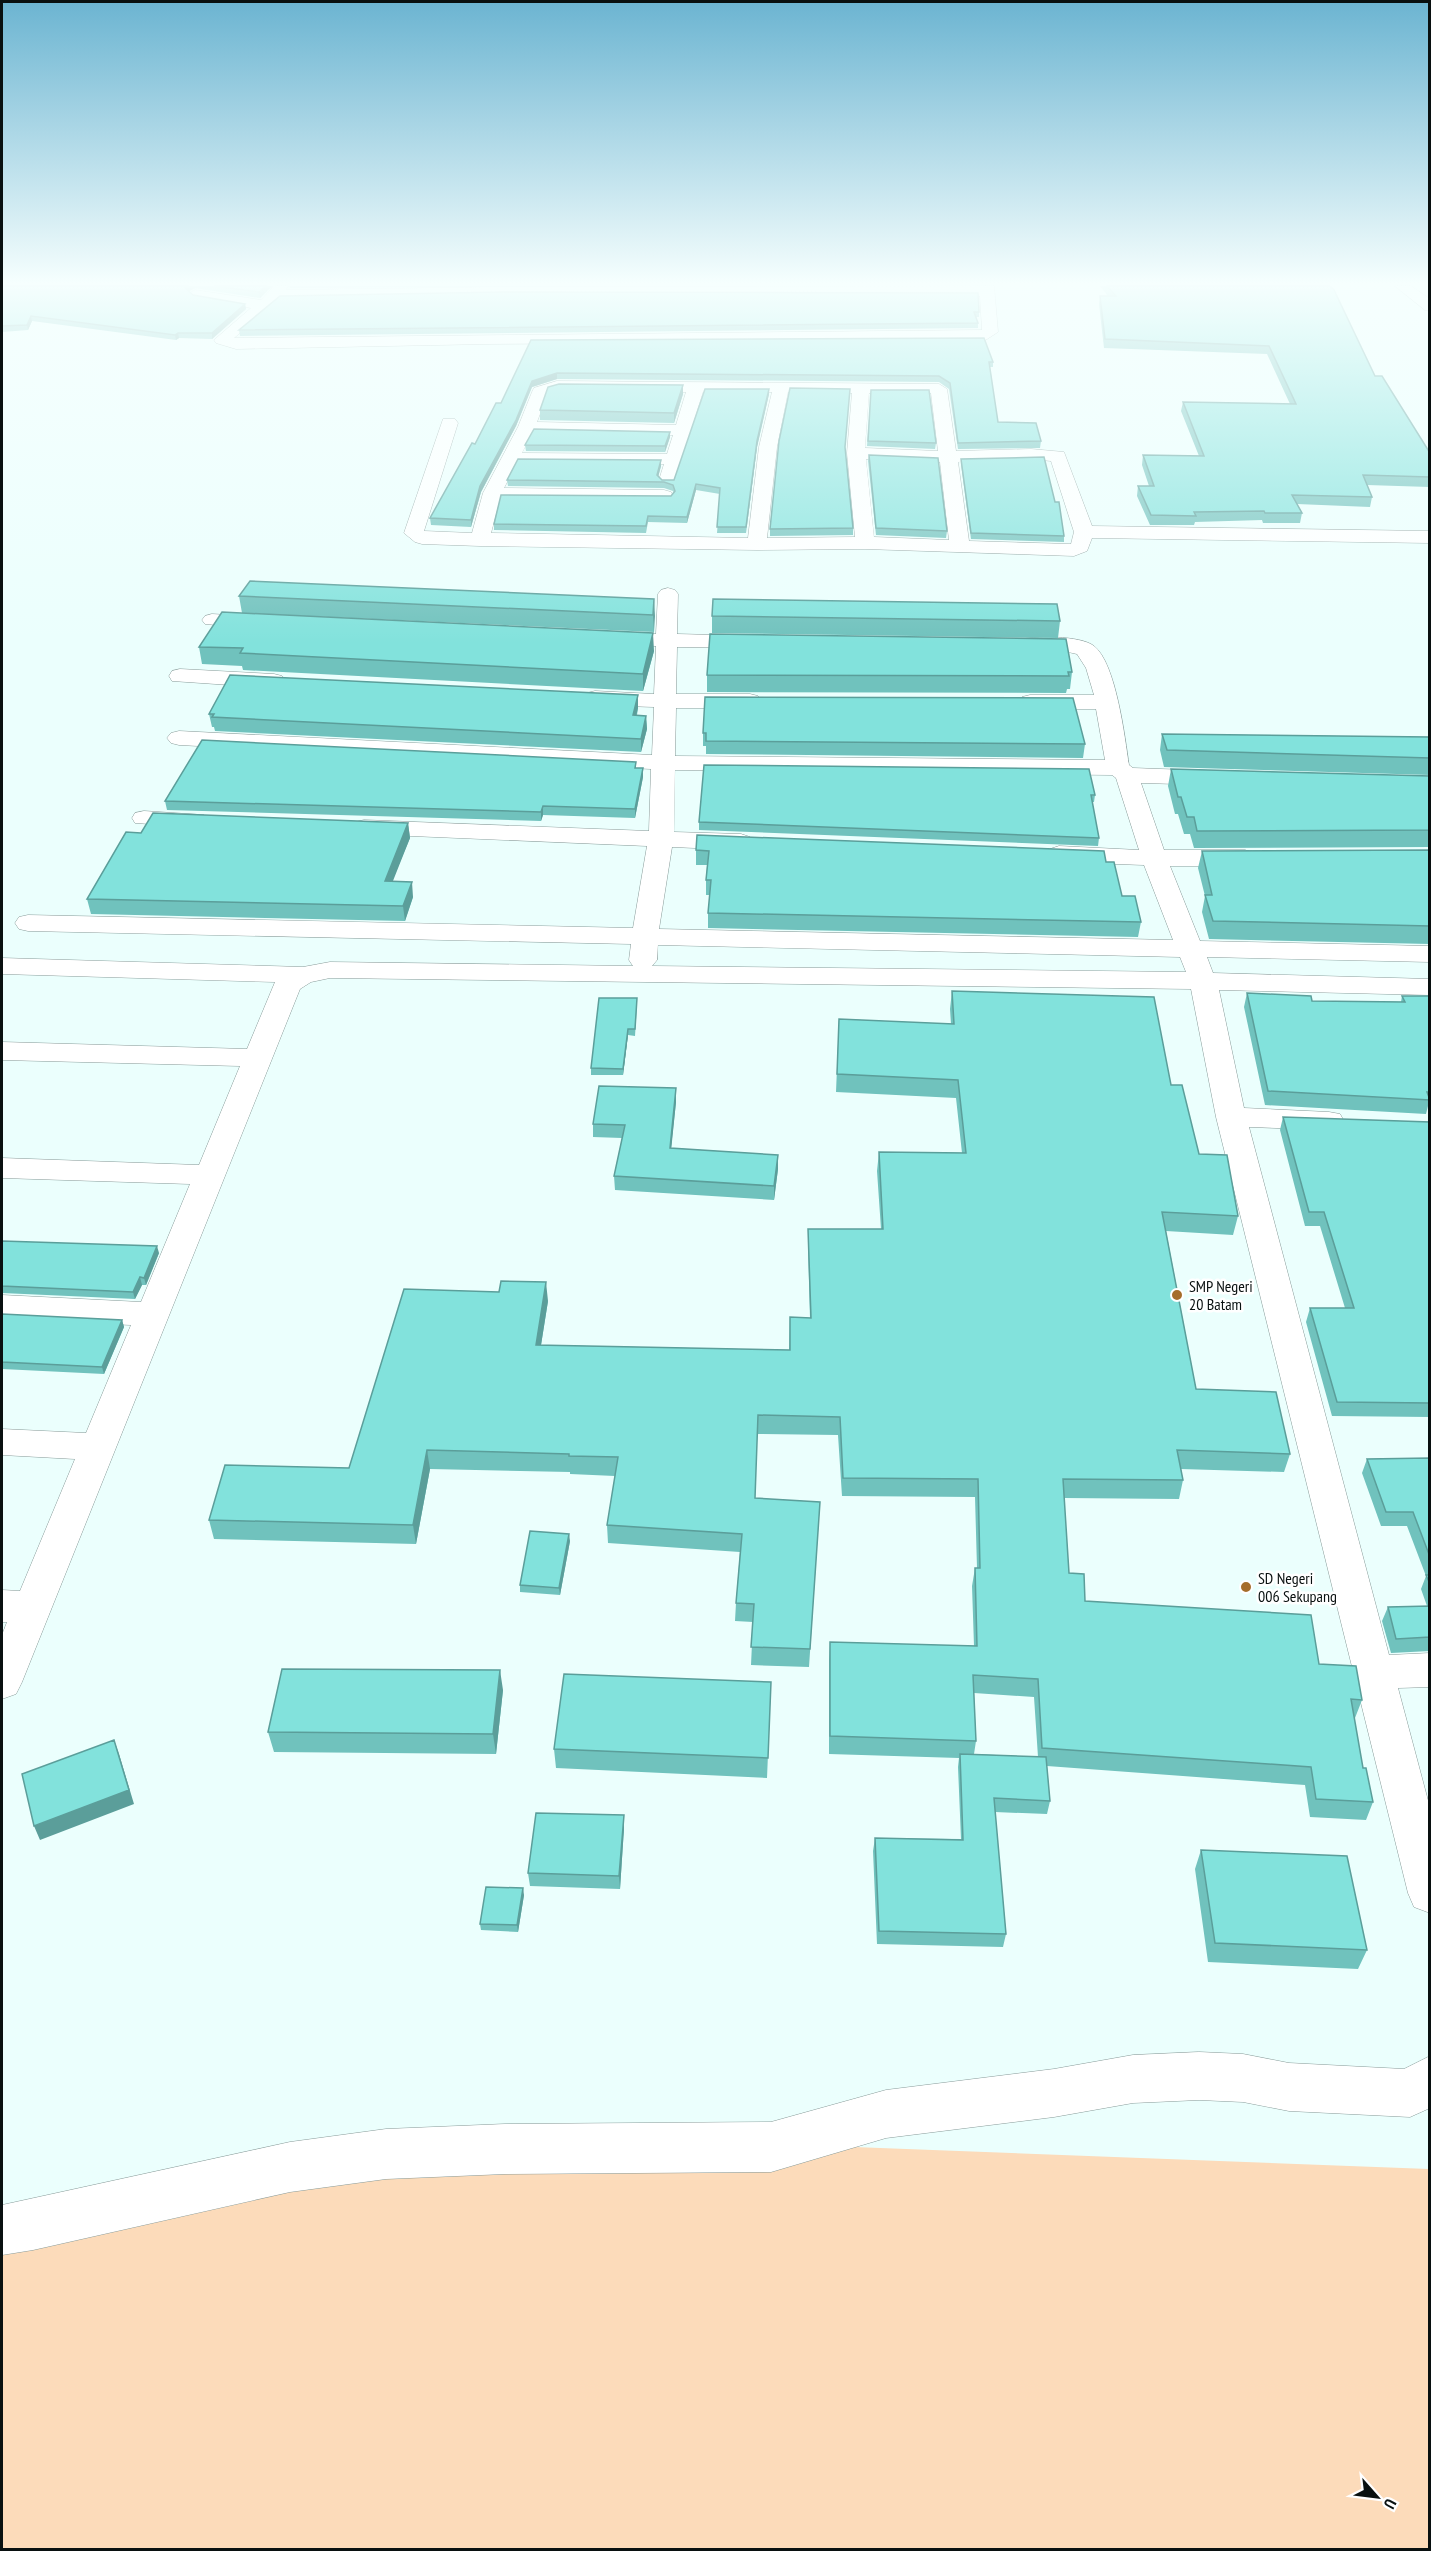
<svg xmlns="http://www.w3.org/2000/svg" width="1431" height="2551" viewBox="0 0 1431 2551" font-family="'PT Sans Narrow',sans-serif">
	<style>
		.green { fill: #fcdbba }
		.lines { fill: none; stroke-linecap: round; stroke-linejoin: round }
		.minor-casing { stroke: #889b99; stroke-width: 1 }
		.tertiary-casing { stroke: #889b99; stroke-width: 1 }
		.minor { fill: #fff; fill-rule: evenodd }
		.tertiary { fill: #fff; fill-rule: evenodd }
		.wall { fill: #70c2bd; fill-rule: evenodd }
		.shaded-wall { fill: #5b9e9a }
		.building { fill: #82e2dc; stroke: #5b9e9a; stroke-width: 1.5 }
		.poi-dot { fill: #a56d2a; stroke: #fff; stroke-width: 2 }
		.labels { text-anchor: middle; dominant-baseline: central; stroke-width: 5; stroke-linejoin: round; paint-order: stroke }
		.poi-label { font-size: 16px; fill: #091010; stroke: #fff; text-anchor: start }
	</style>
	<rect width="100%" height="100%" fill="#ebfffd"/>
	<path class="green" d="M489 2133 1429 2169V2549L2 2550V2225Z"/>
	<g class="lines">
		<defs>
			<path id="minor" d="M274 286H288L286 290 502 287 994 286 998 332 984 341 487 344 236 349 216 343 214 340 251 308 195 298 188 294 195 290 261 300ZM502 295 980 296 982 330 234 338 280 299Z
				M557 381 939 384 947 389 956 451 1031 449 1064 452 1092 526 1430 531V543L1092 538 1087 551 1074 556 865 549 757 550 480 546 422 544 415 542 404 533 443 419H455L458 423 424 531 472 533 483 493 518 427 532 392 534 388ZM559 391 686 392 676 425 537 422 547 395ZM703 392H772L759 447 748 538 491 533 500 499 671 500 673 496 671 492 664 490 504 488 517 463 664 464 659 480 662 484H674ZM788 392 852 393 847 453 855 537 767 538 777 447ZM869 393H931L938 451 865 448ZM533 432 673 435 667 454 522 453ZM866 459 940 462 949 540 874 537ZM1031 459 1051 461 1074 532 1071 544 969 541 958 462Z
				M668 588 675 590 678 594 677 634 753 636 761 637 764 642 761 647 753 648 677 647 676 694H750L758 696 761 701 758 706 750 708H676L675 756 1105 760 1096 709H1030L1022 707 1019 702 1022 697 1030 695H1094L1086 668 1077 654C1057 648 1036 654 1016 650L1013 645 1016 640C1034 636 1080 635 1094 646 1116 663 1125 738 1129 765L1133 768 1215 771 1223 773 1227 778 1223 783 1215 785 1141 783 1164 850H1245L1254 853 1258 858 1254 863 1245 866H1170L1200 941 1430 946V962L1207 957 1213 973 1430 979V995L1219 990 1244 1108 1329 1112 1340 1114 1344 1121 1340 1128 1329 1130 1249 1127 1389 1655 1430 1653V1687L1398 1688 1430 1808V1913L1414 1907 1408 1893 1216 1117 1191 989 330 978 311 982 300 989 22 1682 16 1694 2 1699V1635L7 1622H2V1590L20 1591 75 1459 2 1455V1429L86 1433 131 1325 2 1319V1295L141 1302 190 1184 2 1178V1158L199 1165 240 1066 2 1060V1042L247 1049 275 982 2 974V958L303 967 330 962 633 966 629 960 631 944 28 931 19 929 15 923 19 917 28 915 633 928 647 846 364 834 355 832 352 827 355 822 364 820 649 831 651 769 179 745 171 743 167 738 171 733 179 731 652 755 654 707 595 705 587 703 584 698 587 693 595 691 654 694 656 646 602 644 599 639 602 634H656L658 594 661 590ZM675 770 1112 775 1116 778 1139 850 1059 846 1050 849 1046 854 1050 859 1059 862 1144 865 1173 940 659 929 672 847 741 850 750 847 754 842 750 837 741 834 674 832ZM658 945 1180 957 1186 972 652 966 657 960Z
				M212 614 262 617 269 619 272 623 269 627 262 629 205 624 202 620 205 616Z
				M180 669 274 674 282 676 285 681 282 686 274 688 172 681 169 676 172 671Z
				M144 811 204 815 207 820 204 825 195 827 135 823 132 818 135 813Z
				M1199 2052 1243 2054 1289 2063 1404 2069 1430 2056V2108L1410 2117 1289 2111 1243 2102 1199 2100 1133 2103 1054 2117 886 2138 771 2172 505 2174 386 2179 290 2192 33 2250 2 2255V2205L290 2142 386 2129 505 2124 771 2122 886 2090 1054 2069 1133 2055Z"/>
			<path id="tertiary" d="M1395 286H1411L1430 299V311L1425 310Z"/>
		</defs>
		<use href="#minor" class="minor-casing"/>
		<use href="#tertiary" class="tertiary-casing"/>
		<use href="#minor" class="minor"/>
		<use href="#tertiary" class="tertiary"/>
	</g>
	<path class="wall" d="M2 286H272L260 298 195 288 189 291 193 295 245 304 246 309 212 339 179 338 176 340 32 321 28 330 2 332Z
		M289 286H640L290 288Z
		M1100 286H1330L1375 376 1430 453V487L1367 485 1372 497 1370 507 1297 504 1302 513 1300 523H1263L1262 520 1195 522 1194 525H1150L1137 496 1138 486H1149L1142 465 1143 455 1199 456 1181 411 1183 402 1290 404 1267 354 1104 348 1099 304 1100 296H1108Z
		M979 312V317H976L978 323V328L240 336 239 330Z
		M531 340 993 362V367H990L998 422 1041 441 1040 448 958 449 949 389 939 382 557 379 532 387 516 426 481 492 471 527 431 525 430 518 501 403Z
		M683 385V394L674 423 540 420V410Z
		M871 390 936 443 935 449 867 446Z
		M769 394 757 447 746 533H717L720 494 696 490 687 523 648 522 646 533 494 530V524L671 496 674 493 673 491 664 488 508 486 507 480 661 466 658 477 662 480H674Z
		M670 432V437L665 452 526 451 525 445Z
		M845 448 853 528V535L770 536V529Z
		M869 455 947 531 946 538 876 535 868 461Z
		M961 459 1055 502 1064 536V542L971 539 961 464Z
		M239 596 654 599V632L307 616 654 651 643 691 243 670 242 666 202 664 199 647 242 613Z
		M712 616 1060 621 1058 638 712 633Z
		M1072 672 1070 689H1067L1066 693 707 692V675Z
		M638 695V708L637 715 646 716 647 729 641 752 215 731 214 727H212L209 714Z
		M703 733 1085 744 1083 758 706 754V746H703Z
		M1162 734 1430 737V775L1164 767 1160 750Z
		M636 768 643 777 635 818 543 815 541 821 167 810 165 801Z
		M1171 769 1430 776V847L1194 848 1190 834H1184L1178 814H1175L1168 786Z
		M1095 795 1094 802H1092L1099 838 1098 846 699 830V822Z
		M408 823 410 838 392 881 413 897 405 921 91 914 87 899 141 833Z
		M696 850 1106 862 1122 896 1141 922 1138 937 708 928V913L710 895H706V880L707 865H696Z
		M1430 850V944L1209 939 1202 912 1205 896 1198 868 1202 851Z
		M952 991 1171 1085 1199 1154 1238 1216 1233 1235 1166 1231 1196 1389 1290 1454 1284 1472 1181 1469 1183 1480 1179 1499 1064 1498 1069 1573 1085 1601 1319 1664 1362 1700 1355 1718H1354L1363 1768 1373 1802 1366 1820 1310 1817 1305 1785 1047 1766 1050 1801 1047 1814 995 1812 1006 1934 1003 1947 877 1944 873 1851 875 1838 961 1839 958 1767 959 1758 829 1754V1660L830 1642 974 1646 972 1586 975 1568H977L975 1497 842 1496 838 1435 757 1434 755 1498 820 1502 809 1667 751 1665 753 1622 735 1621 736 1603 740 1552 608 1543 607 1525 615 1476 570 1474V1472L430 1469 416 1544 214 1539 209 1520 349 1468 548 1301 541 1345 789 1350 790 1317 810 1318 808 1247V1229H881L877 1171 879 1152 962 1153 956 1098 836 1092 839 1019 951 1024 950 1009ZM974 1693 1034 1697 1038 1757 974 1754 976 1741Z
		M1247 993 1312 1001 1401 1002 1402 996H1430V1106H1428L1426 1114 1265 1105 1244 1007Z
		M637 1004 635 1036 628 1035 623 1075H591V1068Z
		M676 1088V1102L671 1148 778 1155V1169L774 1200 615 1190 614 1176 622 1138 593 1137V1124Z
		M1283 1117 1430 1122V1417L1332 1416 1306 1322 1310 1308H1345L1320 1226H1305L1280 1130Z
		M2 1241 159 1253 146 1285H142L135 1299 2 1293Z
		M2 1314 122 1320 124 1327 104 1374 2 1369Z
		M1430 1458V1651L1391 1653 1382 1621 1388 1607 1427 1606 1421 1589 1426 1576 1407 1526H1381L1362 1473 1367 1459Z
		M570 1541 560 1595 520 1592V1585Z
		M771 1682 767 1778 556 1768 554 1749Z
		M503 1690 496 1754 274 1752 268 1732Z
		M624 1828 620 1889 530 1886 528 1873Z
		M1201 1850 1367 1950 1358 1969 1208 1962 1195 1869Z
		M524 1895 518 1932 481 1930 480 1924Z"/>
	<path class="shaded-wall" d="M189 286H195V288L186 293 185 288Z
		M266 286H272L260 298 259 292Z
		M245 304 246 309 212 339V333Z
		M31 316 32 321 28 330 27 325Z
		M178 333 179 338 176 340 175 335Z
		M557 373V379L532 387 516 426 481 492 471 527V520L480 486 532 381Z
		M683 385V394L674 423V413Z
		M769 389V394L757 447 746 533 757 441Z
		M670 432V437L665 452V446Z
		M661 460V466L657 481V475Z
		M696 484V490L687 523V517Z
		M654 599 655 616 654 632 653 615Z
		M653 633 654 651 643 691V674Z
		M638 695V708L633 729V715Z
		M646 716 647 729 641 752V739Z
		M643 768V777L635 818V809Z
		M543 806V815L541 821V812Z
		M408 823 410 838 387 896 385 881Z
		M412 882 413 897 405 921 403 906Z
		M628 1029V1035L623 1075V1069Z
		M676 1088V1102L670 1161V1148Z
		M778 1155V1169L774 1200V1186Z
		M157 1246 159 1253 146 1285 144 1278Z
		M140 1277 142 1285 135 1299 133 1292Z
		M546 1282 548 1301 538 1364 536 1345Z
		M122 1320 124 1327 104 1374 102 1367Z
		M427 1450 430 1469 416 1544 413 1525Z
		M569 1534 570 1541 560 1595 559 1588Z
		M500 1670 503 1690 496 1754 493 1734Z
		M114 1740 119 1754 134 1804 40 1840 34 1826Z
		M624 1815V1828L620 1889 619 1876Z
		M523 1888 524 1895 518 1932 517 1925Z"/>
	<path class="building" d="M2 286H189L185 288 193 295 245 304 212 333H178L175 335 31 316 27 325 2 326Z
		M214 286H266L259 292Z
		M1107 286H1330L1334 290 1375 376H1382L1430 453V477L1363 475 1372 497 1292 495 1302 513H1265L1264 511 1194 512 1196 516 1151 515 1138 486H1154L1143 455 1204 456 1183 402 1296 404 1269 346 1105 339 1100 296H1116Z
		M502 292 978 293 979 312H974L978 323 239 330 280 296Z
		M984 338 993 362H989L998 422 1036 423 1041 441 958 443 950 383 939 376 557 373 532 381 516 420 480 486 471 520 430 518 472 443 475 444 496 403H501L531 340Z
		M559 384 683 385 674 413 540 410 548 387Z
		M790 388 850 389 845 447 853 528 770 529 779 441Z
		M705 389H769L757 441 746 527H717L720 488 696 484 687 517 648 516 646 526 494 524 501 495 671 496 675 491 673 485 664 482 507 480 518 459 661 460 657 475 662 480H674Z
		M871 390H929L936 443 868 441Z
		M534 429 670 432 665 446 525 445Z
		M869 455 938 458 947 531 876 528Z
		M1044 457 1055 502H1059L1064 536 971 533 961 459Z
		M250 581 654 599 653 615 239 596Z
		M713 599 1057 604 1060 621 712 616Z
		M222 612 653 633 643 674 240 653 243 648 199 647Z
		M710 634 1066 639 1072 672H1068L1069 676 707 675Z
		M230 675 638 695 633 715 646 716 641 739 212 717 214 714H209Z
		M705 697 1073 698 1085 744 706 741V733H703Z
		M1162 734 1430 737V758L1167 750Z
		M202 740 636 762 635 768H643L635 809 543 806 541 812 165 801Z
		M704 765 1089 769 1095 795H1091L1099 838 699 822Z
		M1171 769 1430 776V830L1197 831 1194 817H1187L1181 797H1178Z
		M153 813 408 823 385 881 412 882 403 906 87 899 126 832 141 833Z
		M697 835 1104 851 1106 862H1114L1122 896H1135L1141 922 708 913 711 880H706L709 851 696 850Z
		M1430 850V926L1213 921 1205 895H1212L1202 851Z
		M952 991 1154 997 1171 1085H1182L1199 1154 1227 1155 1238 1216 1162 1212 1196 1389 1276 1392 1290 1454 1177 1450 1183 1480 1063 1479 1069 1573 1084 1574 1085 1601 1311 1615 1319 1664 1356 1666 1362 1700 1351 1699 1363 1768H1366L1373 1802 1316 1799 1311 1767 1042 1748 1038 1679 973 1675 976 1741 830 1736V1642L977 1646 975 1568H980L978 1479 843 1478 840 1417 758 1415 755 1498 820 1502 810 1649 751 1647 754 1604 736 1603 742 1534 607 1525 618 1457 569 1456V1454L427 1450 413 1525 209 1520 225 1465 349 1468 404 1289 499 1292 501 1281 546 1282 536 1345 790 1350V1317L811 1318 808 1229H883L879 1152 966 1153 958 1080 837 1074 839 1019 954 1024Z
		M1247 993 1311 996 1312 1001 1405 1002 1402 996H1430V1092H1427L1430 1100 1268 1091Z
		M599 998H637L635 1029H628L623 1069 591 1068Z
		M599 1086 676 1088 670 1148 778 1155 774 1186 614 1176 625 1125 593 1124Z
		M1283 1117 1430 1122V1403L1337 1402 1310 1308H1354L1324 1212H1309Z
		M2 1241 157 1246 144 1278 140 1277 133 1292 2 1286Z
		M2 1314 122 1320 102 1367 2 1362Z
		M1430 1458V1557L1413 1512H1386L1367 1459Z
		M530 1531 569 1534 559 1588 520 1585Z
		M1426 1575H1430V1584Z
		M1430 1606V1637L1396 1639 1388 1607Z
		M282 1669 500 1670 493 1734 268 1732Z
		M564 1674 771 1682 768 1758 554 1749Z
		M114 1740 129 1790 34 1826 22 1774Z
		M960 1754 1046 1757 1050 1801 994 1798 1006 1934 879 1931 875 1838 963 1840Z
		M536 1813 624 1815 619 1876 528 1873Z
		M1201 1850 1347 1856 1367 1950 1215 1943Z
		M486 1887 523 1888 517 1925 480 1924Z"/>
	<linearGradient id="sky" x2="0" y2="1"><stop stop-color="#6bb4d1"/><stop offset="0.44" stop-color="#f6fffe"/><stop offset="1" stop-color="#f6fffe" stop-opacity="0"/></linearGradient>
	<rect width="1431" height="643" fill="url(#sky)"/>
	<g class="poi-dot">
		<circle cx="1177" cy="1295" r="6"/>
		<circle cx="1246" cy="1587" r="6"/>
	</g>
	<g class="labels">
		<g class="poi-label">
			<text x="1189" y="1286">SMP Negeri<tspan x="1189" dy="18">20 Batam</tspan></text>
			<text x="1258" y="1578">SD Negeri<tspan x="1258" dy="18">006 Sekupang</tspan></text>
		</g>
	</g>
	<rect width="1431" height="2551" fill="none" stroke="#091010" stroke-width="6"/>
	<g transform="translate(1377 2497) rotate(118)" stroke="#ffffff" stroke-width="4.5" paint-order="stroke">
	<path d="M0-4.5L10 22L0 15L-10 22Z" fill="#091010"/>
	<text y="-9" font-size="16" font-weight="bold" text-anchor="middle" fill="#091010">U</text>
	</g>
</svg>
